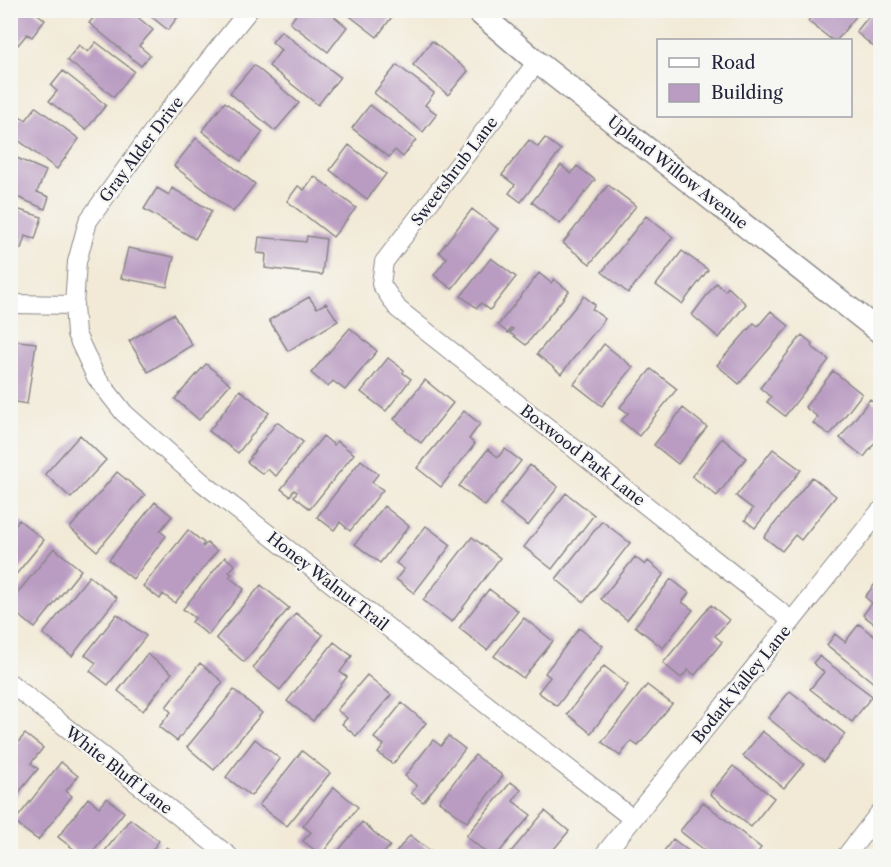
<svg xmlns="http://www.w3.org/2000/svg" width="891" height="867" viewBox="0 0 891 867" font-family="'Libre Caslon Text',serif">
	<style>
		.building { fill: #ba9cc2 }
		.lines { fill: none; stroke-linecap: round; stroke-linejoin: round }
		.minor-casing { stroke: #8a8689; stroke-width: 20 }
		.tertiary-casing { stroke: #8a8689; stroke-width: 25 }
		.minor { stroke: #fff; stroke-width: 18 }
		.tertiary { stroke: #fff; stroke-width: 22 }
		.labels { text-anchor: middle; dominant-baseline: central; stroke-width: 4.5; stroke-linejoin: round; paint-order: stroke }
		.street-label { font-size: 16px; fill: #22223b; stroke: #f6f6f2 }
	</style>
	<rect width="100%" height="100%" fill="#f6f6f2"/>
	<filter id="ink" filterUnits="userSpaceOnUse"><feTurbulence type="fractalNoise" baseFrequency=".0167" numOctaves="2"/><feDisplacementMap in="SourceGraphic" scale="12" xChannelSelector="R" yChannelSelector="G"/><feConvolveMatrix kernelMatrix="1 2 1 2 8 2 1 2 1" color-interpolation-filters="sRGB"/></filter>
	<filter id="wash" filterUnits="userSpaceOnUse"><feTurbulence type="fractalNoise" baseFrequency=".008" numOctaves="4" result="noise"/><feDisplacementMap in="SourceGraphic" scale="24" xChannelSelector="R" yChannelSelector="G"/><feGaussianBlur stdDeviation="1.35" result="paint"/><feColorMatrix in="noise" values="0 0 0 0 0 0 0 0 0 0 0 0 0 0 0 0 0 1.4 0 .05"/><feComposite in="paint" operator="in"/></filter>
	<g filter="url(#wash)">
		<rect width="100%" height="100%" fill="#f2ead7"/>
		<g id="blocks">
			<path class="building" d="M10 10H33L45 20 32 37 27 34 18 45 10 38Z
				M96 10H129L153 30 139 46 150 55 141 66 89 23 98 13Z
				M143 10H183L168 30Z
				M299 10H326L347 27 328 52 290 23Z
				M342 10H397L377 37Z
				M816 10H861L837 40H832L808 21Z
				M874 10H880V52L856 32Z
				M281 31 340 77 318 105 269 66 281 50 272 42Z
				M432 41 468 71 448 95 413 65Z
				M96 42 134 71 114 97 67 60 79 45 88 52Z
				M254 65 299 103 275 131 230 93Z
				M397 65 434 93 425 105 437 114 423 132 374 93Z
				M63 71 106 105 86 130 49 101 57 91 51 86Z
				M225 102 263 132 241 161 202 131Z
				M370 105 416 140 403 157 395 150 389 157 352 128Z
				M36 107 79 139 57 169 10 134V130L21 117 26 120Z
				M196 138 255 184 233 212 174 166Z
				M545 138 561 150 521 202 509 193 515 185 502 175 529 140 538 147Z
				M349 145 386 174 367 199 330 170Z
				M10 155 46 171 37 192 49 197 45 209 10 194Z
				M561 165 571 174 577 166 595 180 560 224 532 202Z
				M314 176 356 208 333 237 287 201 298 186 304 190Z
				M608 185 636 206 590 264 563 243Z
				M157 188 169 195 172 188 212 211 195 239 144 209Z
				M10 207 42 217 35 239 25 236 21 249 10 245Z
				M472 209 498 229 452 289 434 275 447 258 439 252Z
				M646 216 673 237 628 293 602 272Z
				M307 236 326 239 322 275 265 268 266 254 257 253 259 237 306 242Z
				M128 248 174 257 167 287 121 278Z
				M682 251 708 270 682 304 656 285Z
				M491 258 516 277 490 310 481 303 477 308 461 296Z
				M539 273 551 283 554 279 569 291 526 345 510 333 513 329 511 328 508 333 498 325Z
				M716 283 725 291 728 287 746 304 719 338 692 315Z
				M584 296 595 305 592 309 605 319 561 374 537 354Z
				M309 297 317 308 326 303 338 321 288 351 269 320Z
				M771 311 789 326 739 384 717 365 754 323 758 326Z
				M173 314 192 345 148 372 129 341Z
				M350 328 377 351 345 390 333 381 328 387 311 373Z
				M802 335 813 344 811 346 829 360 785 416 767 402 771 397 760 388Z
				M10 340 36 343 27 404 10 401Z
				M604 344 633 367 602 406 574 384Z
				M388 358 404 370 403 373 411 379 386 411 361 392Z
				M206 364 230 384 199 420 175 399Z
				M651 369 677 389 639 436 621 421 628 413 620 407Z
				M833 371 862 394 830 435 813 423 818 417 805 407Z
				M425 380 453 403 421 443 405 430 406 429 394 419Z
				M240 390 269 413 238 453 209 431Z
				M870 399 880 407V436L864 457 840 438Z
				M683 408 707 427 678 464 654 445Z
				M464 411 480 424 469 439 475 444 441 487 417 468Z
				M277 422 303 442 276 476 267 469 263 474 247 462 251 458 250 457Z
				M80 435 106 460 71 498 45 474Z
				M323 436 334 445 337 441 354 454 310 509 294 496 297 492 294 490 290 496 281 489Z
				M722 438 746 458 717 496 692 476Z
				M488 449 498 457 505 449 521 461 485 506 459 486Z
				M773 449 801 470 755 528 745 520 753 509 736 496Z
				M361 460 378 474 372 482 383 490 350 531 340 522 334 530 317 517Z
				M530 465 558 487 528 526 500 504Z
				M117 472 145 495 97 551 70 528Z
				M812 477 836 496 801 540 795 535 782 551 764 537Z
				M566 493 594 515 552 569 524 547Z
				M155 502 172 516 160 531 166 536 133 579 109 560Z
				M384 506 409 526 380 563 355 544Z
				M19 520 44 540 10 582V531Z
				M602 521 630 543 584 602 556 579Z
				M426 526 451 545 414 593 396 579 404 569 396 563Z
				M188 530 204 543 202 546 203 547 207 543 217 551 175 603 163 594 160 599 143 586Z
				M472 537 500 558 452 622 423 600Z
				M54 548 81 570 35 628 10 608V602Z
				M225 557 235 565 229 572 232 574 229 577 244 589 208 635 192 622 195 618 183 609Z
				M635 557 645 565 648 561 664 574 627 620 601 599Z
				M89 576 117 598 72 656 43 634Z
				M671 579 689 593 682 602 693 610 663 648 635 626Z
				M879 579 880 580V628L863 615 872 603 865 597Z
				M261 585 289 608 244 662 216 638Z
				M489 589 518 611 487 650 459 628Z
				M711 605 729 620 715 636 722 642 695 675 688 670 681 678 663 663Z
				M296 613 323 635 280 690 253 668Z
				M117 614 146 636 108 685 90 671 96 663 85 655Z
				M524 618 553 641 523 678 494 656Z
				M859 624 880 641V688L827 645 835 634 845 642Z
				M579 628 603 646 557 706 538 692 550 677 545 673Z
				M334 642 352 656 340 672 347 677 313 721 287 701Z
				M147 654 172 673 143 711 118 691Z
				M819 656 872 696 852 722 810 689 824 672 813 663Z
				M200 663 223 682 177 741 159 727 171 712 166 707Z
				M604 666 628 685 591 733 567 714Z
				M367 675 391 695 356 736 342 724 347 718 337 710Z
				M647 685 672 704 638 746 631 741 620 756 602 742Z
				M234 690 262 713 214 770 187 747Z
				M790 691 845 734 824 762 768 718Z
				M402 703 426 723 393 764 378 753 384 745 374 738Z
				M762 731 804 764 784 788 743 756Z
				M25 734 43 748 31 763 38 769 10 803V752Z
				M448 736 465 749 423 802 411 793 417 786 405 776 433 740 441 746Z
				M255 739 280 759 251 796 226 777Z
				M302 751 330 773 287 826 259 805Z
				M475 755 503 776 467 822 439 801Z
				M61 762 78 776 66 791 72 796 38 840 14 822Z
				M733 766 774 798 751 827 710 794Z
				M511 782 521 790 513 801 531 815 496 856H490L466 836Z
				M334 787 358 807 321 855 303 841 311 832 303 826Z
				M88 798 99 807 107 798 124 812 89 856H83L58 837Z
				M703 802 761 848 755 856H712L680 831Z
				M545 811 569 831 548 856H515L510 853Z
				M130 819 159 841 147 856H101Z
				M362 822 390 846 381 856H334Z
				M410 835 437 856H393Z
				M673 839 695 856H660Z
				M167 847 179 856H159Z"/>
		</g>
	</g>
	<g filter="url(#ink)">
		<use href="#blocks" fill-opacity="0" stroke="#8a8689" stroke-width="1.5"/>
		<g class="lines">
			<defs>
				<path id="minor" d="M249 10 161 120 88 221 77 262 74 305 76 334 96 377 124 413 203 483 633 819
					M537 62 384 262 381 284 398 309 792 621
					M10 304 74 305
					M10 683 229 856
					M603 856 880 511
					M846 856 880 812"/>
				<path id="tertiary" d="M476 10 537 62 880 332"/>
			</defs>
			<use href="#minor" class="minor-casing"/>
			<use href="#tertiary" class="tertiary-casing"/>
			<use href="#minor" class="minor"/>
			<use href="#tertiary" class="tertiary"/>
		</g>
	</g>
	<g class="labels">
		<g class="street-label">
			<text transform="translate(141 149) rotate(-53)">Gray Alder Drive</text>
			<text transform="translate(454 171) rotate(-53)">Sweetshrub Lane</text>
			<text transform="translate(678 172) rotate(38)">Upland Willow Avenue</text>
			<text transform="translate(583 455) rotate(38)">Boxwood Park Lane</text>
			<text transform="translate(328 581) rotate(38)">Honey Walnut Trail</text>
			<text transform="translate(741 684) rotate(-51)">Bodark Valley Lane</text>
			<text transform="translate(119 770) rotate(38)">White Bluff Lane</text>
		</g>
	</g>
	<rect width="891" height="867" fill="none" stroke="#f6f6f2" stroke-width="36"/>
	<rect x="657" y="39" width="195" height="78" fill="#f6f6f2" stroke="#a1a1a9" stroke-width="1.5"/>
	<rect x="669" y="58" width="30" height="9" fill="#ffffff" stroke="#a1a1a9" stroke-width="1.5"/>
	<text x="711" y="69" font-size="18" fill="#22223b">Road</text>
	<rect x="669" y="84" width="30" height="18" fill="#ba9cc2" stroke="#a1a1a9" stroke-width="1.5"/>
	<text x="711" y="99" font-size="18" fill="#22223b">Building</text>
</svg>
